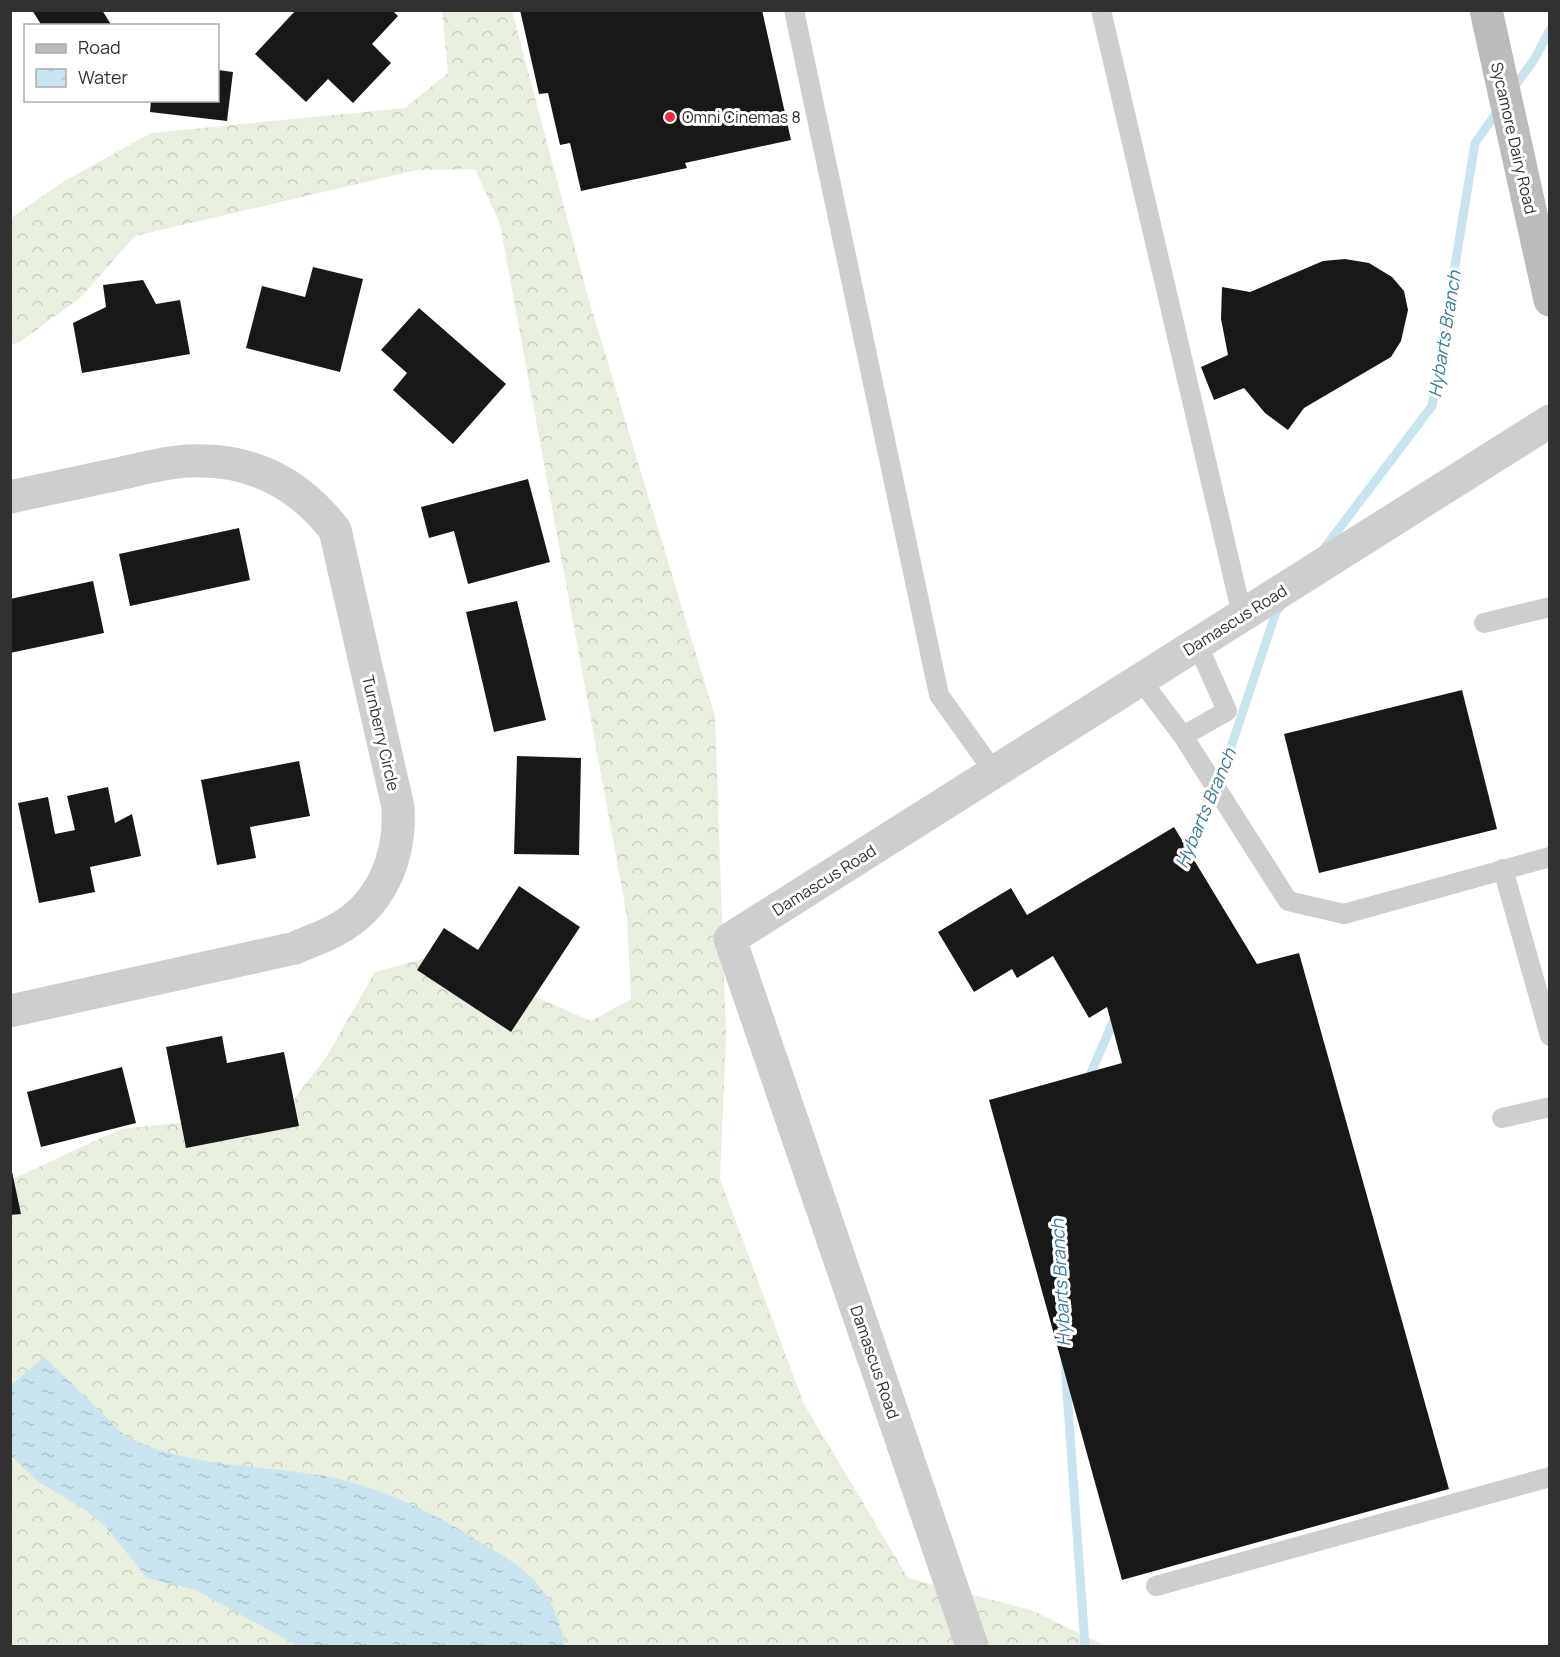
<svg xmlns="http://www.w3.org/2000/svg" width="1560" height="1657" viewBox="0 0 1560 1657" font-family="Manrope,sans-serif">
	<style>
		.forest { fill: url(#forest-crowns) }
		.water { fill: url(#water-ripples) }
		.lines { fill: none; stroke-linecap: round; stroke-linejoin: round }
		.stream { stroke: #c9e3ef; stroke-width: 9 }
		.building { fill: #181818 }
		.service { stroke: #cecece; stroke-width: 20 }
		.minor { stroke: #cecece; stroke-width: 33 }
		.secondary { stroke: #bbb; stroke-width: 33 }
		.poi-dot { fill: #f32744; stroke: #fff; stroke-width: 2 }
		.labels { text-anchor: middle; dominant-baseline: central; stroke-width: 6; stroke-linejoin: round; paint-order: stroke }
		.poi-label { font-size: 16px; fill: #313131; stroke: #fff; text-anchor: start }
		.street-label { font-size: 16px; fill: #313131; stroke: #fff }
		.water-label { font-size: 18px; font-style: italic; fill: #377b9b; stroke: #fff }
	</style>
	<defs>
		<pattern id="forest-crowns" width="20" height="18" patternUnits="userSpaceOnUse" patternTransform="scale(1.5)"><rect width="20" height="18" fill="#e8efde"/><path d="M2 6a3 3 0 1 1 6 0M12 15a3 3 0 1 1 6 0" fill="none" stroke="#c7cdbf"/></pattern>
		<pattern id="water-ripples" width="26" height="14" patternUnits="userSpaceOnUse" patternTransform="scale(1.5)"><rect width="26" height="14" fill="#c9e3ef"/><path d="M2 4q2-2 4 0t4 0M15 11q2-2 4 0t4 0" fill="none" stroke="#adc3cd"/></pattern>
	</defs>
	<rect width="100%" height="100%" fill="#fff"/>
	<path class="forest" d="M442 11H512L588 297 715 717 726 1036 720 1179 804 1404 908 1578 1031 1610 1106 1646H11L10 1180 121 1129 285 1111 327 1056 375 972 448 952 522 991 591 1021 631 999 627 916 500 224 475 169 417 170 135 236 80 298 20 342 11 345V218L63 182 151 133 405 108 448 73Z"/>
	<path class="water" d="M44 1357C64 1376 83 1395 103 1414 111 1422 120 1433 130 1438 195 1470 270 1464 339 1479 390 1491 436 1515 480 1542 529 1571 553 1587 565 1646H298L196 1590 147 1578 106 1527 87 1511 39 1482 11 1456V1385Z"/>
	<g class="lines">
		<path class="stream" d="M1513 89 1535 58 1550 30
			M1323 550 1432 406 1475 143 1500 108
			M1183 859 1232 744 1276 612 1282 604
			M1087 1082 1116 1015
			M1065 1364 1085 1646"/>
	</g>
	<path class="building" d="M32 10H102L112 26H42Z
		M296 10H392L398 16 372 44 391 63 353 103 328 79 306 102 255 54Z
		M520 10H762L791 140 685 163 687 168 581 191 570 143 560 145 548 93 539 94Z
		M218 70 233 72 227 121 150 112 151 100H218Z
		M1345 259 1369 263 1392 277 1404 291 1408 310 1401 341 1391 357 1304 408 1288 430 1265 413 1244 388 1214 400 1201 367 1228 355 1221 319 1222 287 1250 292 1323 261Z
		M313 267 363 279 340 372 246 348 262 286 305 297Z
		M143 280 156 304 180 300 190 354 82 373 73 323 106 307 103 285Z
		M419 308 506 384 453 444 393 390 407 373 381 350Z
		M528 479 550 562 468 584 454 531 429 538 421 507Z
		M239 528 250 580 130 606 119 554Z
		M93 581 104 633 10 653V599Z
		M517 601 546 720 494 732 466 612Z
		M1462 690 1497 829 1319 873 1284 734Z
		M517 756 581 758 579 855 514 854Z
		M299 761 310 816 250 827 256 858 217 865 201 780Z
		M108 787 115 823 132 814 141 856 90 867 95 892 39 903 18 803 48 797 55 834 75 830 67 796Z
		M1174 827 1257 964 1299 953 1449 1489 1122 1580 989 1100 1122 1063 1107 1007 1089 1018 1053 956 1017 978 1012 969 974 992 938 932 1011 888 1027 915Z
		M519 886 580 927 511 1032 417 970 444 928 478 950Z
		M222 1036 227 1063 284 1052 299 1126 186 1148 166 1047Z
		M122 1067 136 1123 41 1147 27 1092Z
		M10 1162 21 1214 10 1215Z"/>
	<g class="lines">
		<path class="service" d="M794 10 939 695 994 772
			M1101 10 1242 615
			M1484 623 1550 607
			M1140 679 1183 736 1227 711 1197 643
			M1183 736 1288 901 1344 914 1550 857
			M1503 869 1550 1036
			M1502 1118 1550 1107
			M1156 1586 1550 1477"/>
		<path class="minor" d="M10 497C46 489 82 482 118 474 141 469 165 462 189 461 250 458 298 482 335 530L398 807C401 858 381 907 334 931 321 938 308 942 295 948L10 1011
			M972 1646 730 939 1550 421"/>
		<path class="secondary" d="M1486 10 1550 300"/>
	</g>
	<circle class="poi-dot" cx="670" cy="117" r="6"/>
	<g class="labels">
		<g class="poi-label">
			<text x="682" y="117">Omni Cinemas 8</text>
		</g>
		<g class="street-label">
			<text transform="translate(1514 138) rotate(77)">Sycamore Dairy Road</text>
			<text transform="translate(1235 620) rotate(-32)">Damascus Road</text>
			<text transform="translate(381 733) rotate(77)">Turnberry Circle</text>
			<text transform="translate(824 880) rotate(-32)">Damascus Road</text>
			<text transform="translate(875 1362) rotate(71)">Damascus Road</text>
		</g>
		<g class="water-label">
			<text transform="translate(1444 334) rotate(-81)">Hybarts Branch</text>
			<text transform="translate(1205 808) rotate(-67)">Hybarts Branch</text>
			<text transform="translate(1060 1283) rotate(-93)">Hybarts Branch</text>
		</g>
	</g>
	<rect width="1560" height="1657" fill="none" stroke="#313131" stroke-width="24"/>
	<rect x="24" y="24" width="195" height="78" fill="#ffffff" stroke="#adadad" stroke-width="1.5"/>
	<rect x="36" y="44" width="30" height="9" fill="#bbbbbb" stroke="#adadad" stroke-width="1.5"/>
	<text x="78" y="54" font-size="18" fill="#313131">Road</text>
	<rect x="36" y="69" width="30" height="18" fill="url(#water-ripples)" stroke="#adadad" stroke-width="1.5"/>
	<text x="78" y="84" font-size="18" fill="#313131">Water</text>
</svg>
